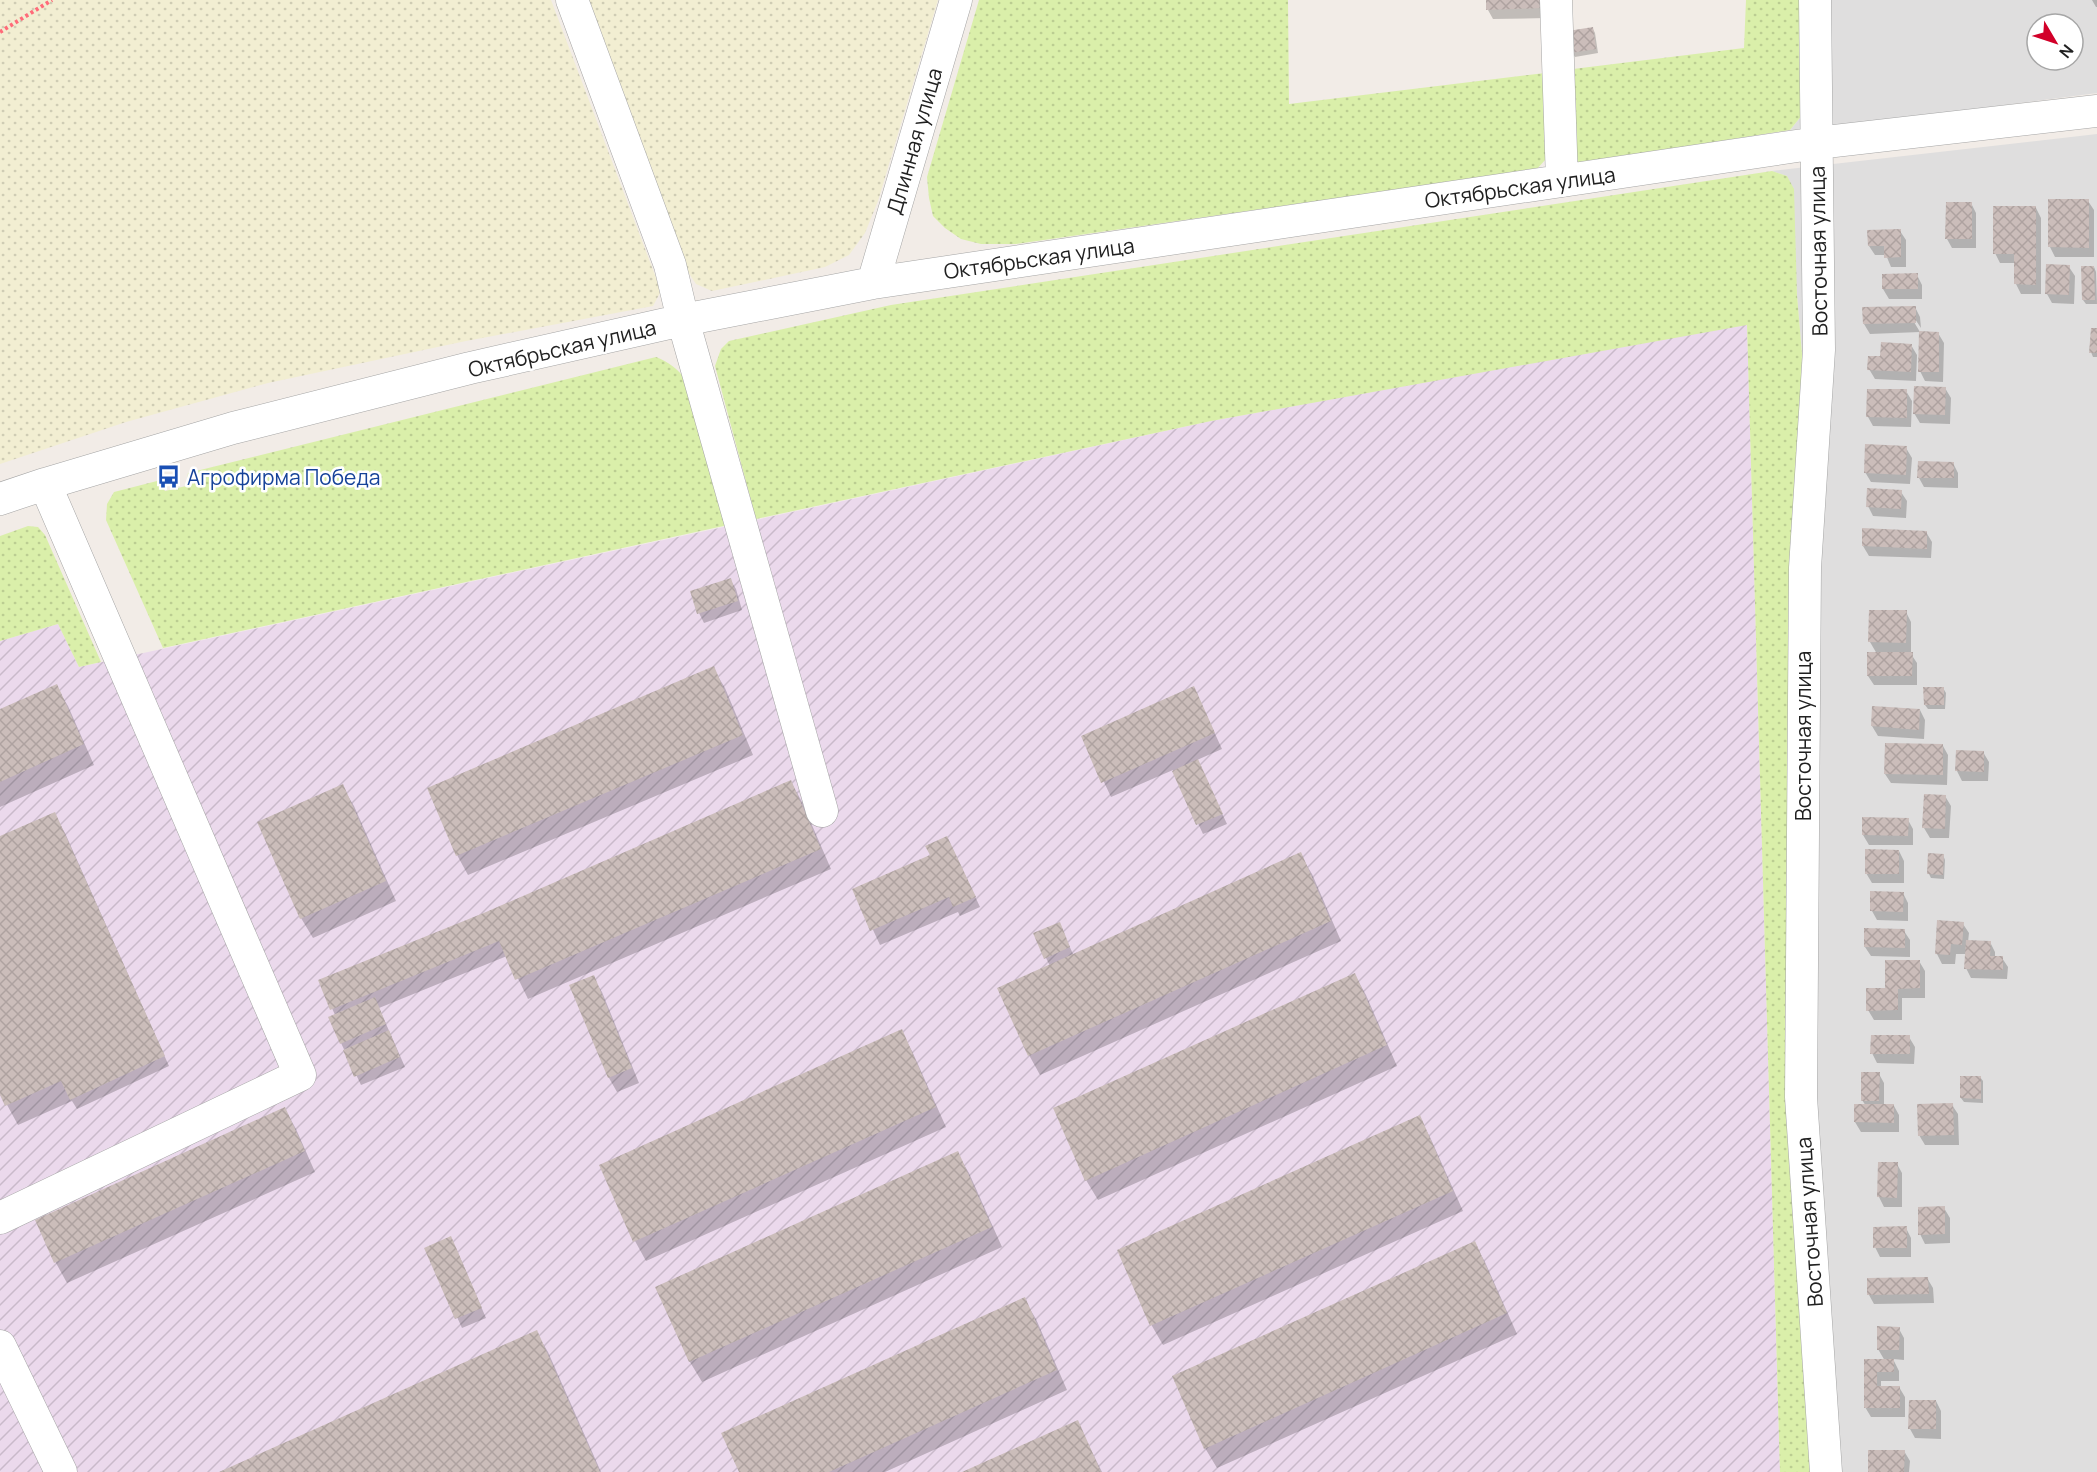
<svg xmlns="http://www.w3.org/2000/svg" width="2097" height="1472" viewBox="0 0 2097 1472" font-family="Manrope,sans-serif">
	<style>
		.residential { fill: #dfdede; fill-rule: evenodd }
		.industrial { fill: url(#industrial-furrows) }
		.farmland { fill: url(#farmland-dots) }
		.grass { fill: url(#grass-dots) }
		.shadow { fill: #0003 }
		.building { fill: url(#building-cross-hatch) }
		.lines { fill: none; stroke-linecap: round; stroke-linejoin: round }
		.minor-casing { stroke: #a5a5a5; stroke-width: 33 }
		.path { stroke: #ff6b79; stroke-width: 4; stroke-dasharray: 3 3; stroke-linecap: butt }
		.minor { stroke: #fff; stroke-width: 32 }
		.labels { text-anchor: middle; dominant-baseline: central; stroke-width: 5; stroke-linejoin: round; paint-order: stroke }
		.street-label { font-size: 21px; fill: #212121; stroke: #fff }
		.transit-label { font-size: 21px; fill: #164399; stroke: #fff; text-anchor: start }
	</style>
	<defs>
		<pattern id="industrial-furrows" width="10" height="10" patternUnits="userSpaceOnUse" patternTransform="scale(1.5)"><rect width="10" height="10" fill="#ebd9ec"/><path d="M-1 1l2-2M0 10L10 0M9 11l2-2" fill="none" stroke="#c9baca"/></pattern>
		<pattern id="farmland-dots" width="8" height="8" patternUnits="userSpaceOnUse" patternTransform="scale(1.5)"><rect width="8" height="8" fill="#f2eed2"/><path d="M2 2h.1M6 6h.1" fill="none" stroke="#cfccb4" stroke-width="1.8" stroke-linecap="round"/></pattern>
		<pattern id="grass-dots" width="8" height="8" patternUnits="userSpaceOnUse" patternTransform="scale(1.5)"><rect width="8" height="8" fill="#daefaa"/><path d="M2 2h.1M6 6h.1" fill="none" stroke="#bbcd92" stroke-width="1.8" stroke-linecap="round"/></pattern>
		<pattern id="building-cross-hatch" width="8" height="8" patternUnits="userSpaceOnUse" patternTransform="scale(1.5)"><rect width="8" height="8" fill="#cbbdba"/><path d="M0 0l8 8M0 8l8-8" fill="none" stroke="#aea2a0"/></pattern>
	</defs>
	<rect width="100%" height="100%" fill="#f2ece7"/>
	<path class="residential" d="M1805 0H2097V93L1882 121 1790 130 1803 114ZM2037 24H2073V60H2037Z
		M2097 134V1472H1814L1795 619 1802 354 1787 176 1772 171Z"/>
	<path class="industrial" d="M1747 324 1780 1472H0V641L58 624 79 667 1211 421Z"/>
	<path class="farmland" d="M0 0H551L661 291 653 306 466 341 268 383 126 422 0 464Z
		M589 0H938L878 201 865 233 849 255 825 267 712 291 696 284 686 269Z"/>
	<path class="grass" d="M979 0H1288L1289 104 1545 73 1546 159 1536 170 1016 244H981L961 239 945 228 933 216 929 198 927 177Z
		M1746 0H1805L1803 114 1790 130 1579 164 1573 155V69L1744 48Z
		M1772 171 1787 176 1794 189 1797 295 1802 354 1795 619 1815 1472H1780L1747 325 1211 421 756 519 715 366 721 349 729 341 891 305Z
		M656 357C669 362 678 369 687 381L728 525 163 648 106 520 107 504 114 492 157 481 165 491 186 486 188 473Z
		M28 526 38 527 45 535 101 662 79 667 58 624 0 641V536Z"/>
	<path class="shadow" d="M1487 0H1547V18L1493 19 1488 10Z
		M2092 0H2097V7H2096Z
		M1593 29 1595 33 1598 53 1575 57 1572 52Z
		M2088 201 2094 210V257H2055L2050 247Z
		M1971 203 1976 213V248H1952L1947 239Z
		M2036 208 2041 218V294H2021L2016 284V263H2000L1995 253Z
		M1900 231 1906 240V267H1891L1886 255H1875L1869 246Z
		M2069 267 2075 276 2074 304 2052 303 2047 294Z
		M2094 267 2096 272 2097 304H2086L2083 300Z
		M1883 275H1917L1922 285V299H1889L1883 289Z
		M1915 307 1920 317 1921 328 1913 316 1911 317 1920 332 1870 334 1864 324V309Z
		M2097 329V357H2093L2091 352Z
		M1938 333 1944 343 1943 382 1925 381 1920 371Z
		M1911 345 1917 355 1916 381 1875 379 1869 369 1881 358Z
		M1945 388 1951 398 1950 424 1920 423 1914 413Z
		M1906 391 1912 401 1911 427 1873 426 1868 417Z
		M1906 448 1912 458 1910 484 1871 482 1865 472Z
		M1953 463 1958 473V488L1924 487 1919 478Z
		M1901 492 1907 501 1906 518 1873 516 1868 506Z
		M1926 532 1932 542 1931 558 1869 556 1863 546Z
		M730 579 736 589 742 610 704 623 699 613Z
		M1870 612H1906L1911 622V654L1917 663V685H1874L1868 676 1877 654 1870 642Z
		M713 668 725 688 753 755 468 875 457 855Z
		M56 686 68 706 94 765 0 807V711Z
		M1194 688 1222 749 1197 760 1227 824 1203 834 1173 770 1111 797 1083 737Z
		M1925 688H1943L1946 693 1945 709H1928L1925 705Z
		M1920 710 1925 720 1924 739 1878 736 1872 726Z
		M1943 746 1948 755 1947 785 1891 783 1885 774Z
		M1957 752H1983L1989 762 1988 781H1962L1957 771Z
		M791 782 802 802 831 869 528 999 507 956 379 1008 405 1067 361 1085 341 1043 335 1015 320 981 487 913Z
		M342 786 354 806 396 901 313 938 301 918Z
		M1945 796 1951 806 1949 838H1930L1924 828Z
		M54 814 65 833 169 1066 77 1109 72 1101 18 1125 0 1092V838Z
		M1908 820 1913 829V845H1869L1863 835Z
		M952 847 980 907 960 916 958 912 880 945 854 889Z
		M1899 851 1904 861V883H1872L1866 873Z
		M1300 854 1312 874 1341 941 1040 1075 1029 1055 1050 966 1046 958 1059 924 1074 956Z
		M1943 855 1945 860 1944 879 1931 878 1929 874Z
		M1903 893 1908 903V921L1877 920 1872 911Z
		M1963 924 1969 933 1968 942H1990L1995 952V957L2002 958 2008 967 2007 979 1971 978 1966 968 1967 954H1956L1955 964H1942L1937 954Z
		M1904 931 1910 940V957L1871 956 1865 947Z
		M1919 961 1925 971V998H1902V1020H1874L1868 1010 1886 989Z
		M1355 975 1366 995 1397 1066 1098 1200 1086 1180Z
		M593 977 602 992 639 1083 617 1092 609 1078 571 986Z
		M901 1031 912 1051 946 1127 646 1261 635 1241 601 1166Z
		M1909 1037 1915 1047 1914 1064 1877 1063 1872 1053Z
		M1879 1074 1884 1083V1106H1894L1899 1115V1132H1861L1855 1122V1106H1866L1862 1100Z
		M1980 1077 1983 1081V1103L1964 1102 1961 1098Z
		M1952 1105 1958 1114 1959 1145H1925L1919 1135Z
		M285 1109 296 1129 315 1172 67 1283 56 1263 37 1220Z
		M1419 1117 1430 1137 1463 1211 1163 1345 1152 1326 1119 1251Z
		M957 1153 969 1173 1002 1247 702 1382 690 1362 657 1288Z
		M1897 1164 1902 1173V1207H1884L1879 1197Z
		M1944 1208 1950 1218V1243L1925 1244 1920 1234Z
		M1906 1228 1911 1238V1257H1880L1875 1247Z
		M1474 1242 1485 1262 1517 1334 1217 1468 1205 1448Z
		M456 1248 486 1318 462 1328 426 1249Z
		M1927 1278 1933 1288 1934 1303 1874 1304 1869 1295Z
		M1024 1299 1036 1319 1067 1390 885 1472H741Z
		M1899 1329 1904 1338V1360L1893 1359 1899 1371V1381H1881V1387H1899L1905 1397V1417H1871L1865 1407V1361H1885L1878 1349Z
		M536 1332 548 1352 601 1472H223Z
		M1936 1401 1941 1411V1439L1915 1438 1910 1429Z
		M1077 1422 1102 1472H966Z
		M1904 1451 1910 1461 1909 1472H1869Z"/>
	<path class="building" d="M1486 0H1542V8L1486 10Z
		M1593 27 1596 49 1571 53 1568 31Z
		M2048 199H2089V248L2048 247Z
		M1946 202H1972V239H1945Z
		M1993 206H2036V285L2014 284V254H1993Z
		M1901 229V257L1884 258V246H1868L1867 230Z
		M2046 264 2070 265 2069 295 2045 294Z
		M2081 266H2094L2095 300H2082Z
		M1918 273V289H1882V274Z
		M1916 306V323L1863 324 1862 307Z
		M2091 328H2097V353H2089Z
		M1919 331 1939 332V372H1918Z
		M1881 342 1912 344 1911 372 1867 370 1868 356H1880Z
		M1914 386 1946 387 1945 415 1913 414Z
		M1867 389H1907V418L1866 417Z
		M1865 444 1907 446 1906 475 1864 473Z
		M1918 461 1954 462V478H1917Z
		M1867 488 1902 490 1901 509 1866 507Z
		M1862 528 1927 531V549L1862 546Z
		M731 578 738 601 697 614 690 591Z
		M1869 610H1907L1906 643 1868 642Z
		M1867 652H1913L1912 676H1867Z
		M714 666 743 735 456 856 427 788Z
		M57 684 84 744 0 782V709Z
		M1194 686 1215 733 1101 783 1081 736Z
		M1923 687H1944V705H1924Z
		M1872 706 1920 709 1919 730 1871 726Z
		M1885 743 1943 744V775L1884 774Z
		M1956 750 1984 751V772L1955 771Z
		M1198 759 1223 814 1196 825 1172 771Z
		M791 780 821 849 515 980 499 941 330 1010 318 980 486 912Z
		M343 784 386 881 300 919 257 822Z
		M1924 794 1946 795 1945 829 1922 828Z
		M55 812 165 1056 70 1100 61 1081 5 1106 0 1095V836Z
		M1862 817 1909 818 1908 836 1862 835Z
		M947 836 976 897 953 907 949 897 870 931 852 889 930 855 925 846Z
		M1865 849 1899 850V874H1865Z
		M1301 852 1331 921 1028 1056 997 988Z
		M1928 853 1944 854 1943 875 1927 874Z
		M1870 891 1904 892 1903 912 1870 911Z
		M1937 920 1964 922 1962 945 1951 944 1950 955 1935 954Z
		M1060 922 1070 947 1044 959 1033 933Z
		M1864 928 1905 929V948L1864 947Z
		M1966 940 1991 941 1990 956H2003V970L1964 969Z
		M1885 960H1920V988L1898 989V1010L1866 1011V988H1885Z
		M1355 973 1387 1045 1085 1181 1053 1108Z
		M594 975 632 1068 608 1078 569 985Z
		M375 997 386 1024 340 1044 328 1017Z
		M902 1029 936 1107 633 1242 599 1165Z
		M389 1030 400 1057 354 1077 343 1050Z
		M1871 1035H1910V1054H1870Z
		M1861 1072H1880L1879 1101H1861Z
		M1960 1076H1981V1099L1960 1098Z
		M1953 1103 1954 1135 1918 1136 1917 1104Z
		M1854 1104H1894V1123L1854 1122Z
		M285 1107 305 1151 54 1263 35 1220Z
		M1420 1115 1453 1191 1150 1326 1117 1250Z
		M958 1151 992 1227 689 1362 655 1287Z
		M1878 1162H1898L1897 1198 1877 1197Z
		M1945 1206V1234L1918 1235V1207Z
		M1907 1226V1248H1873V1227Z
		M451 1236 482 1308 455 1319 424 1248Z
		M1475 1241 1507 1313 1204 1449 1172 1376Z
		M1928 1277 1929 1294 1867 1295V1278Z
		M1025 1297 1057 1370 829 1472H739L721 1433Z
		M1877 1326 1900 1327 1899 1350H1877Z
		M537 1330 600 1472H219Z
		M1864 1359H1894V1372H1877V1386H1900V1408H1864Z
		M1909 1400H1936V1429H1908Z
		M1078 1420 1101 1472H962Z
		M1868 1450H1905L1904 1472H1868Z"/>
	<g class="lines">
		<defs>
			<path id="minor" d="M572 0 670 265 683 320 822 811
				M1556 0 1562 181
				M1815 0 1819 350 1805 568 1801 1097 1826 1472
				M873 283 956 0
				M0 499 45 484 233 428 470 368 683 320 873 283 1817 143 2097 111
				M0 1218 300 1075 45 484
				M0 1346 61 1472"/>
		</defs>
		<use href="#minor" class="minor-casing"/>
		<path class="path" d="M0 32 52 0"/>
		<use href="#minor" class="minor"/>
	</g>
	<defs>
		<symbol id="bus-bare" viewBox="-9 -9 18 18"><path d="M-5-6H5V4H4V6H2V4H-2V6H-4V4H-5ZM-3.5-4V0h7V-4ZM-3.5 1.2v1.5H-2V1.2ZM2 1.2v1.5H3.5V1.2Z" fill="#1a4fb4" stroke="#fff" stroke-width="2.5" paint-order="stroke"/></symbol>
	</defs>
	<g fill-rule="evenodd">
		<use href="#bus-bare" x="152" y="460" width="33" height="33"/>
	</g>
	<g class="labels">
		<g class="street-label">
			<text transform="translate(914 141) rotate(-74)">Длинная улица</text>
			<text transform="translate(1520 187) rotate(-8)">Октябрьская улица</text>
			<text transform="translate(1818 251) rotate(-91)">Восточная улица</text>
			<text transform="translate(1039 258) rotate(-8)">Октябрьская улица</text>
			<text transform="translate(562 348) rotate(-13)">Октябрьская улица</text>
			<text transform="translate(1803 736) rotate(-90)">Восточная улица</text>
			<text transform="translate(1809 1222) rotate(-94)">Восточная улица</text>
		</g>
		<g class="transit-label">
			<text x="187" y="477">Агрофирма Победа</text>
		</g>
	</g>
	<g transform="translate(2055 42) rotate(129)"><circle r="28" fill="#ffffff" stroke="#a6a6a6" stroke-width="1.5"/>
	<path d="M0-4.5L10 22L0 15L-10 22Z" fill="#d20029"/>
	<text y="-9" font-size="16" font-weight="bold" text-anchor="middle" fill="#212121">N</text>
	</g>
</svg>
